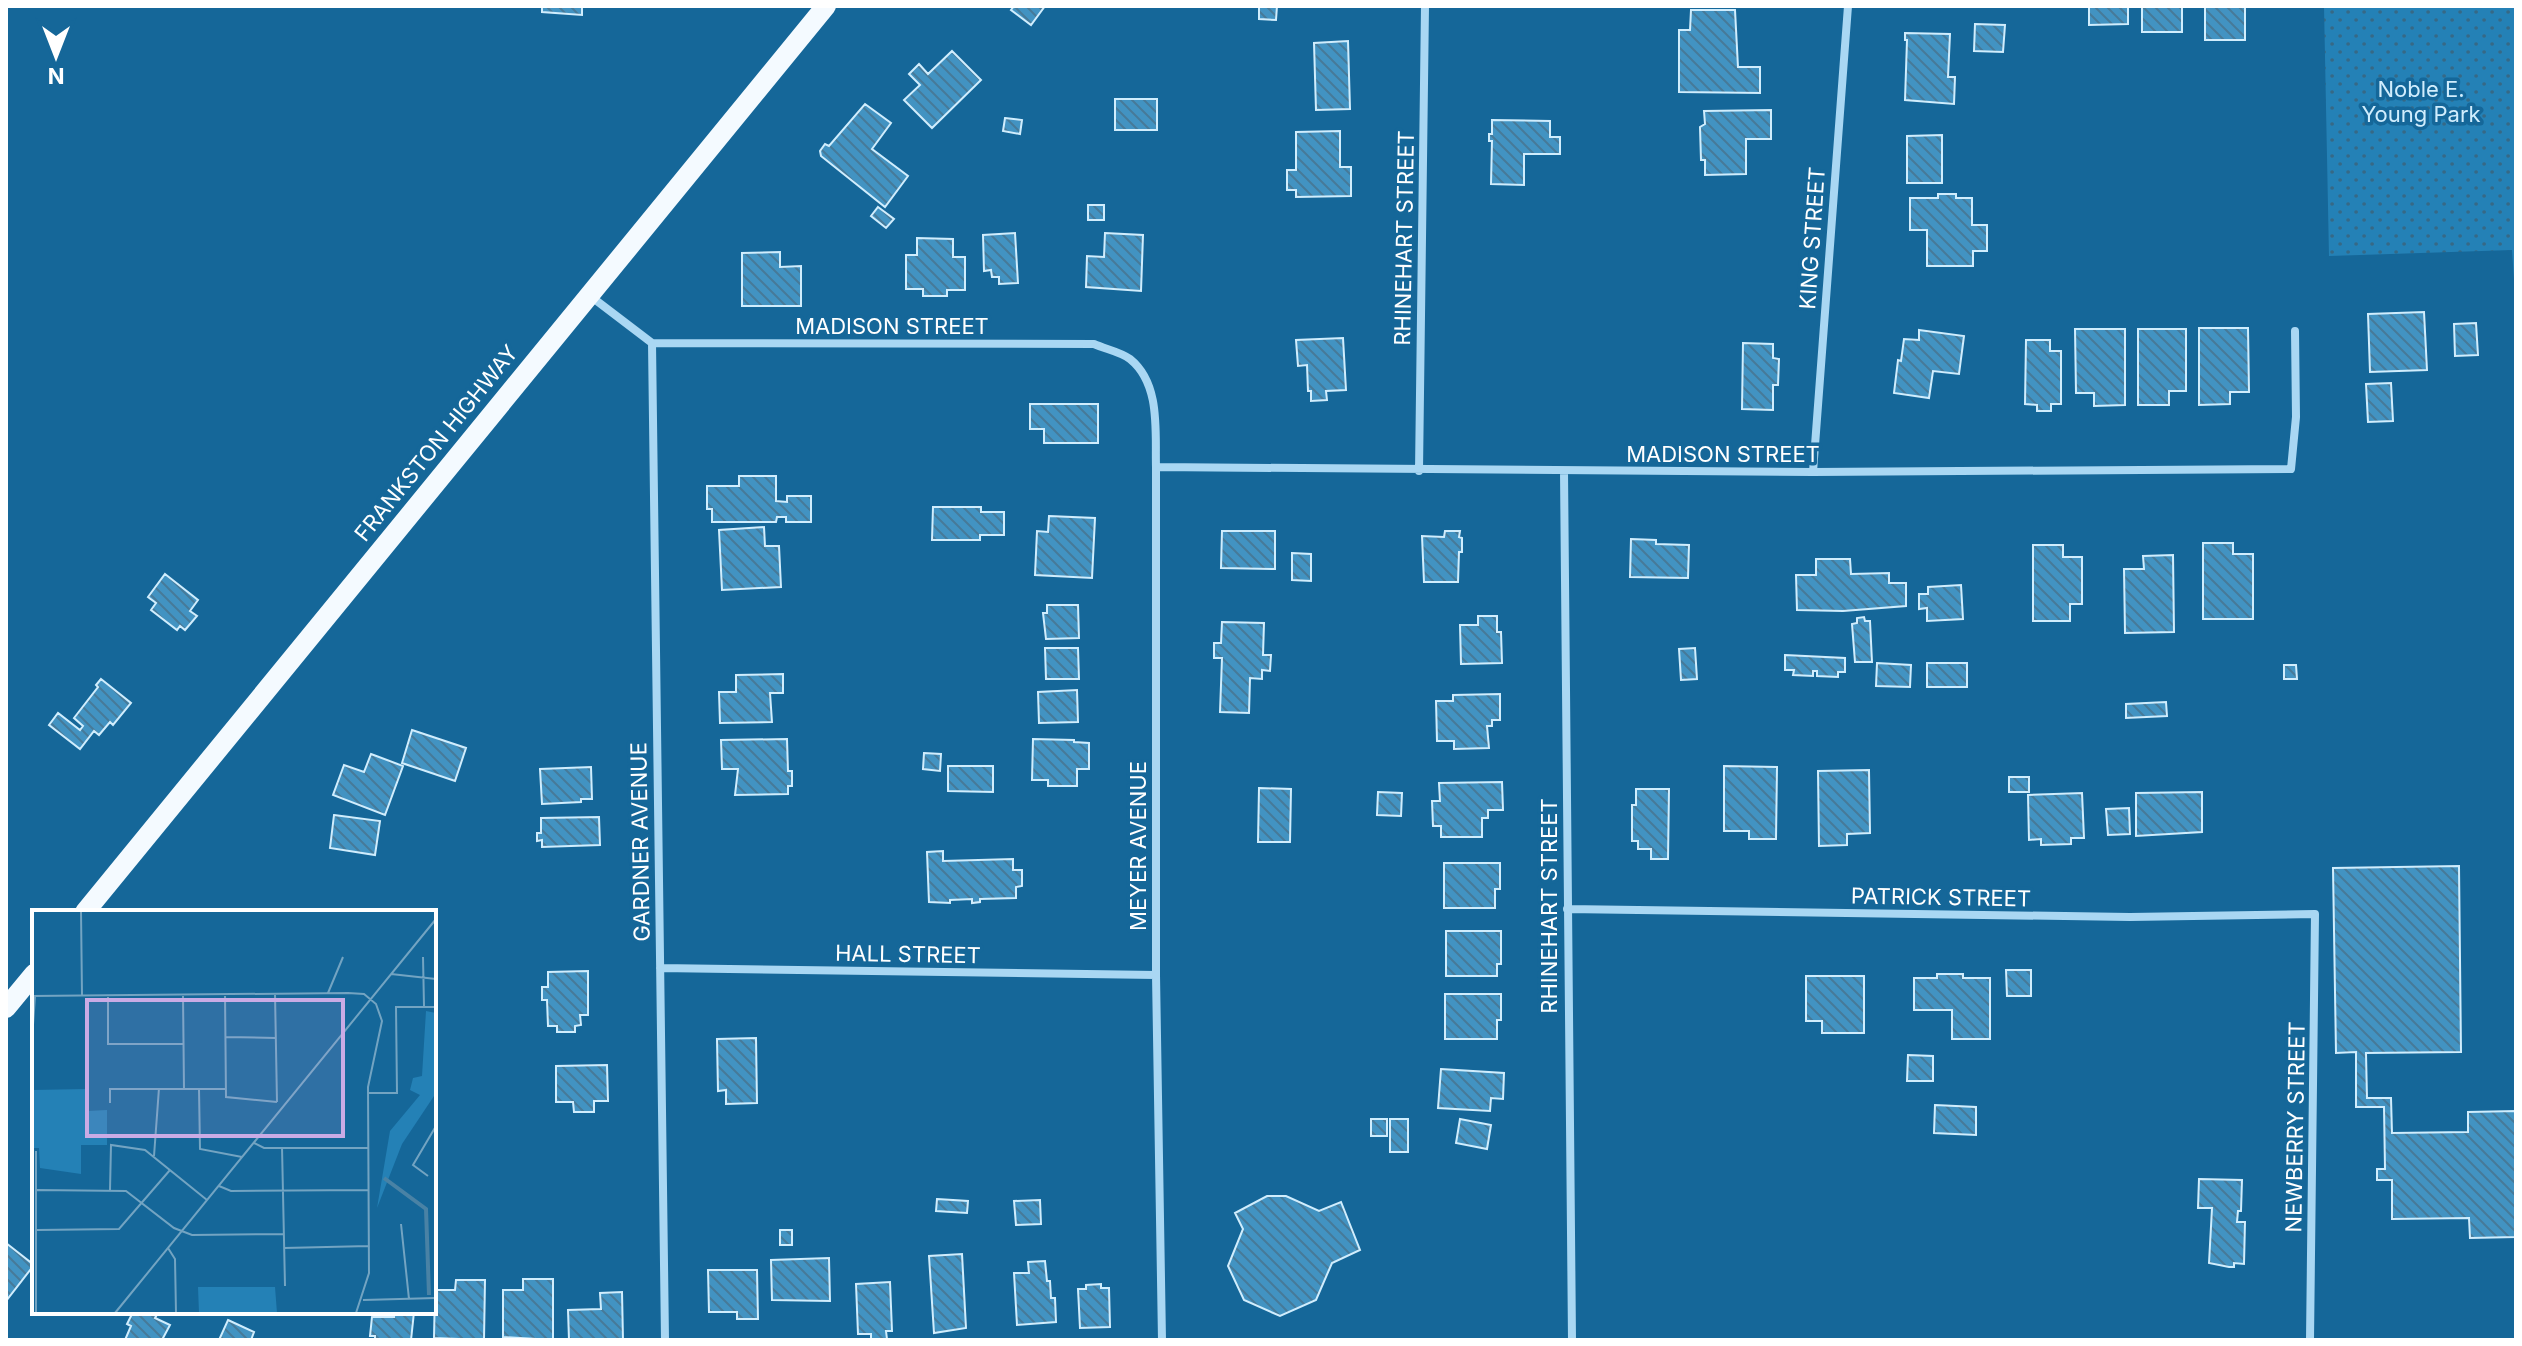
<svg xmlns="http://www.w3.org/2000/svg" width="2522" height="1346" viewBox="0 0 2522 1346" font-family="Inter,sans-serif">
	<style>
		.grass { fill: url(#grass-dots) }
		.building { fill: url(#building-back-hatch); stroke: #d0edfd; stroke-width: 2 }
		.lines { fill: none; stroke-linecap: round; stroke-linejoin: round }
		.street { stroke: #a9d7f3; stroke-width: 8 }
		.primary { stroke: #f4faff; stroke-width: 20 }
		.labels { text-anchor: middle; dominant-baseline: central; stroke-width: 7; stroke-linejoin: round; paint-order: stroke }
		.park-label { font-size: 22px; fill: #d0edfd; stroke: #156799 }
		.street-label { font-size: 22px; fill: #fff; stroke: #156799 }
		.inset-river { fill: none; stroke: #4982a5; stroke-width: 4 }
		.inset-road { fill: none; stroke: #73a4c2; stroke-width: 2 }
		.view { fill: #caabe5; fill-opacity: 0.15; stroke: #caabe5; stroke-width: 4 }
		.inset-edge { fill: none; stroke: #fff; stroke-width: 4 }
	</style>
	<defs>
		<pattern id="grass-dots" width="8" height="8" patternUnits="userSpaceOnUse" patternTransform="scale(2)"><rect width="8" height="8" fill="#2481b6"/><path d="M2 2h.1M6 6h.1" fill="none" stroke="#366986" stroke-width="1.8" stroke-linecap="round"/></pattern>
		<pattern id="building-back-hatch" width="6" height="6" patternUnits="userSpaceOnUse" patternTransform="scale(2)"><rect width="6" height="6" fill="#4293c2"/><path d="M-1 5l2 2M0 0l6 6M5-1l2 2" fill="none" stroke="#467a99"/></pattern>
	</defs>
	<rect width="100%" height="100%" fill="#156799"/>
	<path class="grass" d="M2324 6H2516V308L2512 250 2329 256Z"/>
	<path class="building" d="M542 6H582V15L542 12Z
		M1014 6H1045L1031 25 1011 10Z
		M1259 6H1277L1276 20 1259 19Z
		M2089 6H2128V24L2089 25Z
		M2142 6H2182V32H2142Z
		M2205 6H2245V40H2205Z
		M1691 10H1735L1738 67H1760V93L1679 92V30H1690Z
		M1975 24 2005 25 2003 52 1974 51Z
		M1905 33 1950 34 1948 77H1955L1954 104 1905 100 1907 40H1905Z
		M1348 41 1350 109 1316 110 1314 43Z
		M952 51 981 80 932 128 904 100 920 85 909 74 919 64 928 74Z
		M1115 99H1157V130H1115Z
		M865 104 891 123 872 149 908 176 885 207 821 156 820 151 825 144 829 146Z
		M1771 110V139H1746V174L1705 175V160H1701L1700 127 1705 124 1704 111Z
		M1005 118 1022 120 1020 134 1003 131Z
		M1492 120 1550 121V137H1560V154H1524V185L1491 184 1492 141H1489V134H1492Z
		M1340 131V167H1351V196L1296 197V190H1287V170H1296V132Z
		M1942 135V183H1907V136Z
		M1938 194H1956V198H1972V225H1987V251H1973V266H1927V230H1910V198H1938Z
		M1088 205H1104V220H1088Z
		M878 207 894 219 886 228 871 216Z
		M1015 233 1018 283 999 284V277H992L991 270 984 271 983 235Z
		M1105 233 1143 235 1141 291 1086 287 1087 256 1104 257Z
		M917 238 953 239V257H965V290H947V296H923V289H906V255H917Z
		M780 252V267L801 266V306H742V253Z
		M2424 312 2427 370 2370 372 2368 314Z
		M2476 323 2478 355 2455 356 2454 324Z
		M2199 328H2248L2249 392H2230V404L2199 405Z
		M2075 329H2125V405L2094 406V393H2076Z
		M2138 329H2186V391H2169V405H2138Z
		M1919 330 1964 336 1959 374 1933 371 1929 398 1894 393 1898 360 1901 361 1904 339 1919 340Z
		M1343 338 1346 390 1326 391 1327 400 1311 401V391H1308L1307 365 1298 366 1296 340Z
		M2026 340H2050V351H2061V404H2051V411H2037V405L2025 404Z
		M1743 343 1773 344V358L1779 359 1778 385H1773V410L1742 409Z
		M2391 383 2393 421 2368 422 2366 384Z
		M1030 404H1098V443H1044V429H1030Z
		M739 476H776V501L787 502V496H811V522H786V517H777L776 522H712V509H707V486H739Z
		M933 507H981V512H1004V535H980V540H932Z
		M1049 516 1095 518 1092 578 1035 575 1037 531 1048 532Z
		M764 527 765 546H779L781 587 722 590 719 530Z
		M1222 531H1275V569L1221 568Z
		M1445 531H1460L1459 537 1462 538V552H1459L1458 582H1424L1422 536 1444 537Z
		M1631 539 1656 540V544L1689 545 1688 578 1630 577Z
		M2203 543H2233V554H2253V619H2203Z
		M2033 545H2063V557H2082V604H2070V621H2033Z
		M1292 553 1311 554V581L1292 580Z
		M2173 555 2174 632 2125 633 2124 569H2144L2143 556Z
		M1816 559H1850L1851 574 1889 573V583H1906V606L1843 611 1797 610 1796 575H1816Z
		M165 574 198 600 190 611 197 616 185 630 180 626 177 630 151 610 156 603 148 597Z
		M1961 585 1963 619 1927 621V608L1919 609V594H1928V587Z
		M1047 605H1078L1079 638 1046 639 1043 613H1047Z
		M1478 616H1497V632H1501L1502 663 1461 664 1460 625H1478Z
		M1864 617 1865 621H1870L1872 662H1855L1852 624 1857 623V618Z
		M1222 622 1264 623 1263 655H1271L1270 671 1262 670V679L1250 678 1249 713 1220 712 1222 658H1214V643H1221Z
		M1045 648H1078L1079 679H1046Z
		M1695 648 1697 679 1681 680 1679 649Z
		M1785 655 1845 658V672H1838V677L1817 676V671H1813V676L1793 675 1794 670H1785Z
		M1877 663 1911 665 1910 687 1876 686Z
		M1927 663H1967V687H1927Z
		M2284 665H2296L2297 679H2284Z
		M783 674V693H770L772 722 720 723 719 692H736V675Z
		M101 679 131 703 113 725 110 722 99 735 94 731 80 749 49 725 58 713 80 730 83 726 74 718 98 687 96 685Z
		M1077 690 1078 722 1039 723 1038 692Z
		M1500 694V720H1492V726H1487L1489 748 1454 749V741H1437L1436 701H1453V695Z
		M2166 702 2167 716 2126 718V704Z
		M412 730 466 748 455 781 402 763Z
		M787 739 788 771H792V786H788V794L735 795 738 769H722L721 740Z
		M1033 739 1074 740V742L1089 743V769H1077V786H1048V780H1032Z
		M924 753 941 754 940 771 923 769Z
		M371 754 403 766 385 815 333 795 344 765 364 772Z
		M948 766H993V792L948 791Z
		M1724 766 1777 767 1776 839H1749V831H1724Z
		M591 767 592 799H581V802L542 804 540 769Z
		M1869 770 1870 833 1847 834V845L1819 846 1818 771Z
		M2009 777H2029V792H2009Z
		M1502 782 1503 810H1488V818H1482V837H1441V826H1433L1432 801H1440L1439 783Z
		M1259 788 1291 789 1290 842H1258Z
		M1636 789H1669L1668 859H1651V849H1638V841H1632V805H1636Z
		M1378 792 1402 793 1401 816 1377 815Z
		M2202 792V832L2136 836V793Z
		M2082 793 2084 838H2071V844L2041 845V839L2029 840 2028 795Z
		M2129 808 2130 834 2108 835 2106 809Z
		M334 815 380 821 375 855 330 848Z
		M599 817 600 845 542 847V840L537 841V833H541V818Z
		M943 851V861L1013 859V870H1022V886L1016 887V898L980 899V902L972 903V899L950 900V903L929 902 927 852Z
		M1444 863H1500V889H1495V908H1444Z
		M2459 866 2461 1052 2366 1053 2367 1098H2391L2392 1133 2468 1132V1112L2516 1111V1237L2470 1238 2469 1218 2392 1219V1180H2377V1169H2385L2384 1107H2356V1052L2336 1053 2333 868Z
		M1446 931H1501V964H1497V976H1446Z
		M2006 970H2031V996H2007Z
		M588 971V1015H580L581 1025 575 1026V1032H557V1026H548L547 1000H542V987H548V972Z
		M1937 974H1963V978H1990V1039H1952V1010H1914V978H1937Z
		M1806 976H1864V1033H1822V1021H1806Z
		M1445 994H1501V1020H1497V1039H1445Z
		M756 1038 757 1103 726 1104V1090L718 1091 717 1039Z
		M1908 1055 1933 1056V1081H1907Z
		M607 1065 608 1101H594V1112H574L573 1102H556V1066Z
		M1441 1069 1504 1073 1503 1099 1491 1098 1490 1111 1438 1108Z
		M1935 1105 1976 1107V1135L1934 1133Z
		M1371 1119H1387V1136H1371Z
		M1390 1119H1408V1152H1390Z
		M1460 1119 1491 1125 1487 1149 1456 1143Z
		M2199 1179 2242 1180 2241 1211H2238L2237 1222H2245L2244 1264 2234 1263V1267H2229L2209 1263 2212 1208H2198Z
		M1267 1196H1286L1319 1211 1341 1202 1360 1250 1332 1263 1316 1300 1280 1316 1244 1300 1228 1266 1243 1229 1235 1213Z
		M937 1199 968 1201 967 1213 936 1211Z
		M1040 1200 1041 1224 1016 1225 1014 1201Z
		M780 1230H792V1245H780Z
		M6 1243 34 1265 6 1301Z
		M962 1254 966 1328 934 1333 929 1256Z
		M829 1258 830 1301 772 1300 771 1260Z
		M1045 1261 1047 1281H1050L1051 1298H1055L1056 1322 1017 1325 1014 1273H1029L1028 1262Z
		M708 1270H757L758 1319H737V1312H709Z
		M523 1279H553V1340L503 1337V1290H523Z
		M456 1280H485L484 1340 434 1338 435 1290H455Z
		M890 1282 892 1331H886L887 1339 871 1340V1334H858L856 1284Z
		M1101 1284V1288H1109L1110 1327 1080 1328 1078 1289H1086V1285Z
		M622 1292 623 1340H569L568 1310 601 1309 600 1293Z
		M133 1312 158 1313 155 1318 170 1325 162 1340H125L131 1326 127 1324Z
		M371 1312H414L411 1340H375V1336H370L372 1317H395L371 1315Z
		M228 1320 254 1332 251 1340H219Z"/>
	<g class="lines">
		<path class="street" d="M589 295 652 343
			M652 343 1094 344C1105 349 1121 352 1130 359 1161 384 1155 432 1156 467V975L1162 1340
			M652 343 665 1340
			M1156 467 1813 472 2291 469 2296 417 2295 331
			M1419 471 1425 6
			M1564 471 1572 1340
			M1813 472 1848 6
			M1567 909 2130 917 2315 914 2310 1340
			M660 968 1156 975"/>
		<path class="primary" d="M85 912 826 6
			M6 1008 34 974"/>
	</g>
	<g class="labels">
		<g class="park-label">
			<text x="2421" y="89">Noble E.<tspan x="2421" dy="25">Young Park</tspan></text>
		</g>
		<g class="street-label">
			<text transform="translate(1404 238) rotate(-89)">RHINEHART STREET</text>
			<text transform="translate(1812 238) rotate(-86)">KING STREET</text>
			<text x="892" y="326">MADISON STREET</text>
			<text transform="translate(436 443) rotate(-51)">FRANKSTON HIGHWAY</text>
			<text x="1723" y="454">MADISON STREET</text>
			<text transform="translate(640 842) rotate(-91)">GARDNER AVENUE</text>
			<text transform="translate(1138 846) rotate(-90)">MEYER AVENUE</text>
			<text transform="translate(1941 897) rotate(1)">PATRICK STREET</text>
			<text transform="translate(1549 906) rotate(-90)">RHINEHART STREET</text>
			<text transform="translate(908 954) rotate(1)">HALL STREET</text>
			<text transform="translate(2295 1127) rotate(-89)">NEWBERRY STREET</text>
		</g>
	</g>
	<g transform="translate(32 910)">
		<rect width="404" height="404" fill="#156799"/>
		<path d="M55 179 56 201 75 200V235H49V264L8 258 7 238H0V180Z" fill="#2481b6"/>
		<path d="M394 101 404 103V183L370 234 345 298 358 221 388 185 378 180 381 168 390 166ZM166 377H243L245 403H167Z" fill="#2481b6"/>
		<path class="inset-river" d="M352 268 394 299 397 385"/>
		<path class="inset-road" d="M49 1 50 86M391 47 392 96M359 64 404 69M296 83 311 47M193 84 194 187 245 192M243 84 245 192M76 85V134H152M151 85 152 179M0 86 316 83 332 84 344 94 350 111 336 177 337 363 324 403M194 127 244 128M0 129 3 86M167 179 168 239 210 247M336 183H365L364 97H404M78 193V179H194M222 233 232 238H336M250 237 253 376M122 246 127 178M396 266 381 255 404 216M187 276 199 281 336 280M5 280 94 281 142 318 160 325 252 324M78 280 79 235 113 240 175 290M369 314 377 389M5 320 87 319 138 260M136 338 143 349 144 403M252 338 337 336M331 390 404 388M4 403V241M83 403 404 9"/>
		<path class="view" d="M55 90H311V226H55Z"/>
		<rect width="404" height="404" class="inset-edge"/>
	</g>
	<rect width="2522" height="1346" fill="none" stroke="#ffffff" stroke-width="16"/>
	<g transform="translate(56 56) rotate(180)" stroke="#156799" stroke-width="6" paint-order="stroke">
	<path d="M0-6L14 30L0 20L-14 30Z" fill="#ffffff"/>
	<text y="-12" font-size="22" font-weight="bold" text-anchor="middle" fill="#ffffff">N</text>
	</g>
</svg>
